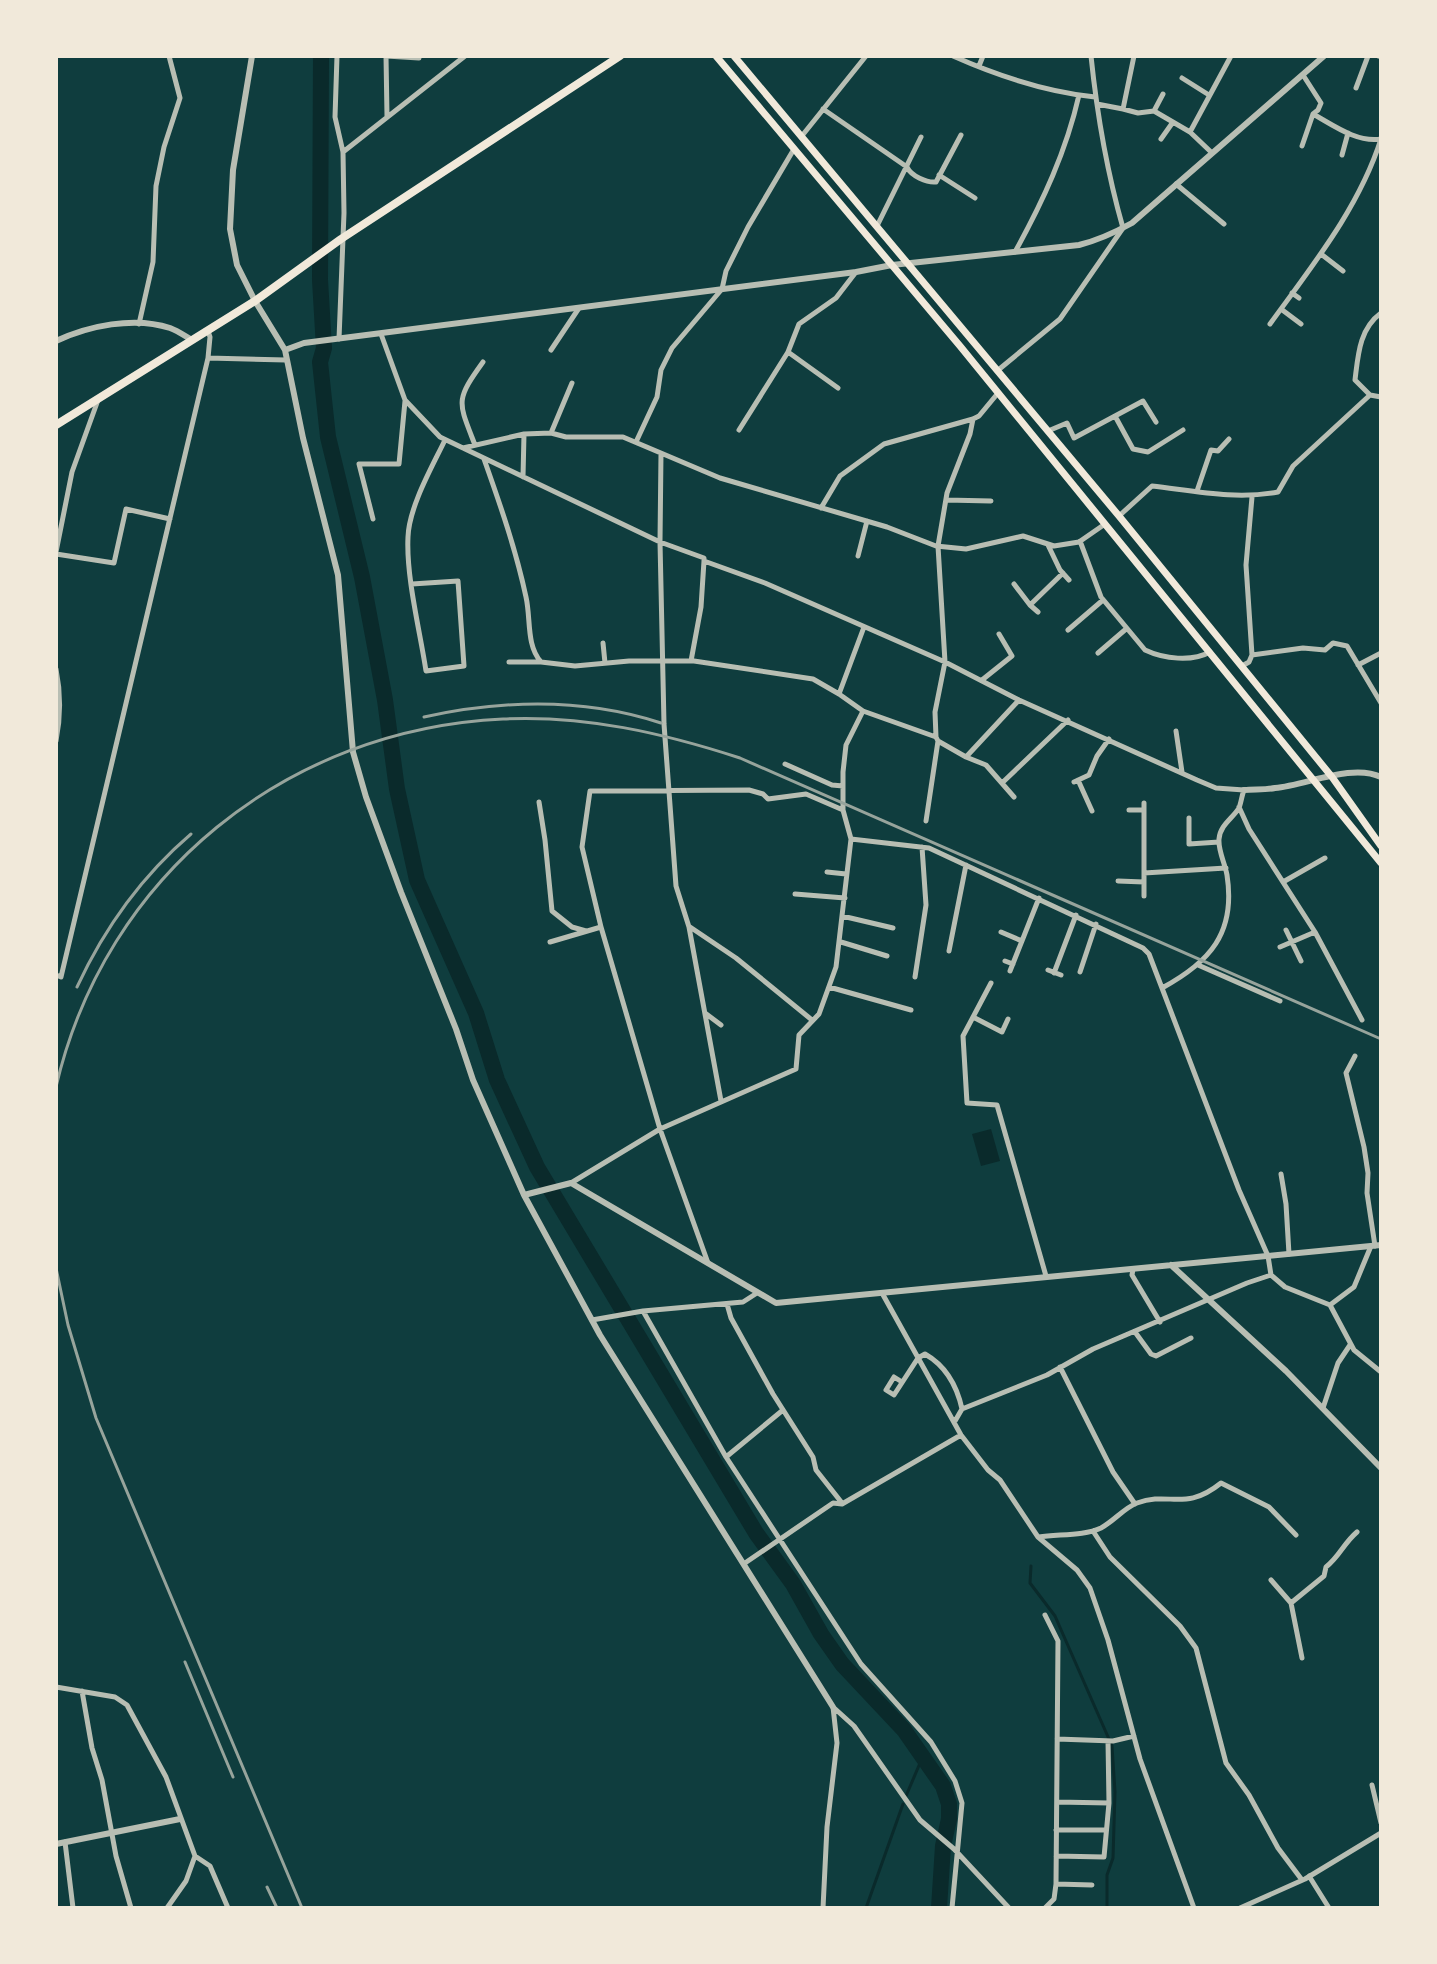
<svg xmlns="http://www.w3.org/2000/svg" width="1437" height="1964" viewBox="0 0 1437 1964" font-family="'IBM Plex Serif',serif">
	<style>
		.water { fill: #0a2a2b }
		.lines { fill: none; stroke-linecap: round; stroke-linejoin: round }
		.stream { stroke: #0a2a2b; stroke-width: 3 }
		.river { stroke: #0a2a2b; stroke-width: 16 }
		.minor { stroke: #b8beb3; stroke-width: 5 }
		.tertiary { stroke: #b8beb3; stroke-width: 6 }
		.secondary { stroke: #f1e9da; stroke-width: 7 }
		.primary { stroke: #f1e9da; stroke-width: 8 }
		.rail { stroke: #97a49c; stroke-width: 3 }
	</style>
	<rect width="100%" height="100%" fill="#0f3d3e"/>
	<path class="water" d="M991 1129 1000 1161 981 1166 972 1134Z"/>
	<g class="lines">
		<path class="stream" d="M1031 1566 1030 1583 1055 1616 1112 1746 1115 1792 1113 1858 1107 1875V1908
			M906 1796 923 1756
			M866 1908 903 1804"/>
		<path class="river" d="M321 56 320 280 324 348 320 362 328 437 362 577 385 700 397 789 417 880 476 1013 497 1080 537 1167 756 1533 793 1584 821 1634 842 1664 904 1730 943 1786 949 1804V1819L943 1846 939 1908"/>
		<path class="minor" d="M337 56 335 117 343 152 344 213 339 339
			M953 56C998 76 1047 92 1095 97
			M1378 56 1381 57
			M979 66 983 56
			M1182 78 1209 95
			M1356 88 1368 56
			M1097 104 1123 109 1134 56
			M823 109 907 167C911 176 927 183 936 182L961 135
			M1123 109 1138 113 1154 111 1163 94
			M1154 111 1190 132 1211 152
			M1313 114C1333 125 1357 143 1381 139
			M387 116 386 56 419 58
			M1190 132 1231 56
			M801 137 866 56
			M1161 139 1173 122
			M1302 146 1313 114 1318 110 1321 103 1303 75
			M343 152 465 56
			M1342 155 1348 133
			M939 175 975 198
			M1176 184 1224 224
			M877 226 921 137
			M1015 252C1043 201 1066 152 1079 95
			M1321 254 1343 271
			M1292 293 1299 298
			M1281 309 1301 324
			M139 324 153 262 156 186 164 147 180 98 169 56
			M1270 324C1312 266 1359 208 1381 139
			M208 331 210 337 208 358 286 360
			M381 334 405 400 440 437 660 542 704 558V561L765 583 945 662 1019 700 1197 780 1216 788 1244 790C1242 795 1241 803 1239 808 1233 818 1220 825 1219 839 1218 851 1225 863 1227 875 1236 933 1210 962 1162 988
			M551 350 579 308
			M788 352 838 388
			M997 371 1060 319 1123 228C1107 172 1097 114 1091 56
			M1370 395 1381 397
			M1115 416 1143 401 1156 422
			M739 430 788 352 799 324 836 298 856 272
			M1048 431 1067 423 1074 438 1115 416 1133 449 1148 452 1183 430
			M551 433 572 383
			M636 442 657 397 661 370 672 348 722 289 726 271 748 227 794 149
			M475 445C458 401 455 401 483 362
			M463 448 524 434 551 433 566 437H623L720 478 887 527 936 546 966 549 1023 536 1054 546 1079 542 1105 524
			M661 453 660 542 664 724 676 886 689 927 721 1101
			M484 459C500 504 516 550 526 597 531 619 526 645 541 662L575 666 629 661H694L813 679 839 694
			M523 477 524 434
			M1197 491 1211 450 1218 451 1229 439
			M946 500 991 501
			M821 508 840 476 884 444 973 419 979 416 998 393
			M1119 516 1152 486C1195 491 1236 500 1278 492L1293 466 1370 395 1355 380C1358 356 1359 329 1381 313
			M373 519 359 464H399L405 401
			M1080 541 1101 597 1145 650C1164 659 1192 662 1210 652
			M1048 545 1060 570 1069 580
			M56 552 72 472 98 400
			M56 554 114 563 126 509 170 519
			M858 556 867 521
			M412 584 458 581 464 666 426 671C420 631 406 577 408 537 409 507 432 467 445 440
			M1014 584 1030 605 1063 573
			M1030 605 1038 612
			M1068 630 1103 600
			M603 643 605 663
			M1098 653 1126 629
			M1252 655 1303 648 1325 650 1333 643 1347 646 1381 703
			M691 661 701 607 704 561
			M509 662H540
			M1358 665 1381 653
			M1242 666 1249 662 1252 655 1246 565 1252 497
			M56 669C61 694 61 716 56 741
			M982 680 1012 656 999 634
			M863 711 936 737
			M1176 731 1182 772
			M938 741 966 757
			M785 764 832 785 843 786
			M1078 780 1092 811
			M1074 782 1089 775 1097 756 1109 739
			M1002 783 1068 720
			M1014 797 986 765 966 757 1019 700
			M539 802 545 840 552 911 572 927 586 931
			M1144 803V873
			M1239 807 1249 829 1315 932 1362 1020
			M1129 810H1144
			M1189 818V844L1219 842
			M926 821 938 741 936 737 935 712 945 662 938 546 947 493 970 434 973 419
			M851 839 929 848 1143 948 1149 954 1239 1190 1268 1256 1271 1275
			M827 872 846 874
			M1118 881 1144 882
			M1283 882 1325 858
			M795 894 845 898
			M1144 896V873L1226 868
			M842 916 893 928
			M690 927 736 958 812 1020
			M1286 930 1301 961
			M1001 932 1022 941
			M550 942 601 927
			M841 942 887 956
			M1280 947 1315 932
			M949 951 966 865
			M1005 961 1013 964
			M1198 965 1280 1001
			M1048 970 1061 975
			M1010 971 1039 898
			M1080 972 1096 924
			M1054 973 1076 915
			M56 975 61 977 208 358
			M915 977 926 905 922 847
			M991 983 963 1036 967 1103 997 1105 1046 1276
			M829 987 911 1010
			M705 1013 721 1025
			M973 1017 1002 1032 1008 1019
			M1355 1056 1346 1073 1364 1147 1368 1173 1367 1193 1375 1246
			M1281 1174 1286 1204 1289 1254
			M571 1183 660 1129 796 1069 799 1035 819 1014 836 967 851 839 843 810V772L846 745 863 711 839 694 864 627
			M708 1263 660 1129 601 927 582 847 590 791 749 790 763 794 768 799 806 794 843 810
			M1133 1269 1132 1275 1160 1322
			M882 1293 961 1435 988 1470 1000 1480 1038 1537 1077 1570 1090 1588 1108 1640 1140 1759 1194 1908
			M727 1304 731 1318 773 1394 813 1457 816 1470 842 1503
			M1330 1305 1354 1287 1371 1246
			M643 1311 726 1457 861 1664 931 1742 955 1781 962 1803 952 1908
			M592 1320 643 1311 743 1302 757 1293
			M1135 1332 1151 1354 1156 1356 1191 1338
			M1060 1367 1113 1472 1135 1504
			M902 1382 894 1377 886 1390 894 1395 918 1358 925 1354C946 1366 957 1386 962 1409L955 1421
			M1323 1408 1338 1363 1350 1345
			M962 1409 1047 1375 1093 1349 1247 1283 1271 1275 1285 1287 1330 1305 1354 1350 1381 1372
			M726 1457 783 1410
			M1093 1531 1110 1557 1180 1626 1196 1648 1226 1763 1249 1795 1278 1848 1302 1880
			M1039 1537C1058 1534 1084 1536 1101 1528 1114 1521 1124 1508 1137 1503 1170 1491 1185 1512 1221 1483L1269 1507 1296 1535
			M745 1563 833 1503 842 1504 961 1435
			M1271 1580 1291 1603 1302 1658
			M1291 1603 1324 1576 1326 1567C1340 1556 1343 1544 1357 1532
			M56 1687 115 1697 127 1705 166 1777 195 1856 210 1866 228 1908
			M82 1691 92 1748 102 1780 116 1856 131 1908
			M833 1707 854 1726 920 1820 954 1849 1009 1908
			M1057 1739 1113 1741 1134 1736
			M1372 1785 1381 1823
			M1057 1802 1109 1803
			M1056 1830H1106
			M65 1842 73 1908
			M1056 1856 1104 1857 1109 1803 1108 1741
			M1309 1876 1329 1908
			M1056 1884 1092 1885
			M167 1908 186 1881 195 1856
			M823 1908 827 1827 837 1743 833 1707
			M1045 1908 1054 1899 1056 1884 1058 1641 1045 1615
			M1240 1908 1305 1879 1381 1833"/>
		<path class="tertiary" d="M252 56 233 170 230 229 237 265 255 301 285 350
			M56 341C88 326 134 316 170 328 178 331 185 336 192 340
			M1244 790C1254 789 1265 790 1275 788 1307 785 1352 763 1381 777
			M524 1195 571 1183 776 1303 1381 1245
			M1171 1265 1286 1371 1381 1468
			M833 1707 600 1335 524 1195 473 1080 456 1029 401 892 366 797 353 752 338 575 303 438 285 350 304 343 856 272 892 265 1079 245C1099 240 1114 233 1132 223L1324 56
			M56 1844 180 1819"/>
		<path class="secondary" d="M716 56 960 346 1381 863
			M734 56 1119 516 1332 777 1381 846"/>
		<path class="primary" d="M56 425 255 301 341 239 620 56"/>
		<path class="rail" d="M424 717C502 700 585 698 661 723
			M77 987C104 929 143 875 191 834
			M56 1087C105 875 287 729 503 719 585 715 663 733 740 758L1381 1039
			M56 1268 68 1325 96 1418 302 1908
			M185 1662 233 1777
			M267 1887 277 1908"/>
	</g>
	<rect width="1437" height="1964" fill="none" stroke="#f1e9da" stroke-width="116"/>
</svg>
